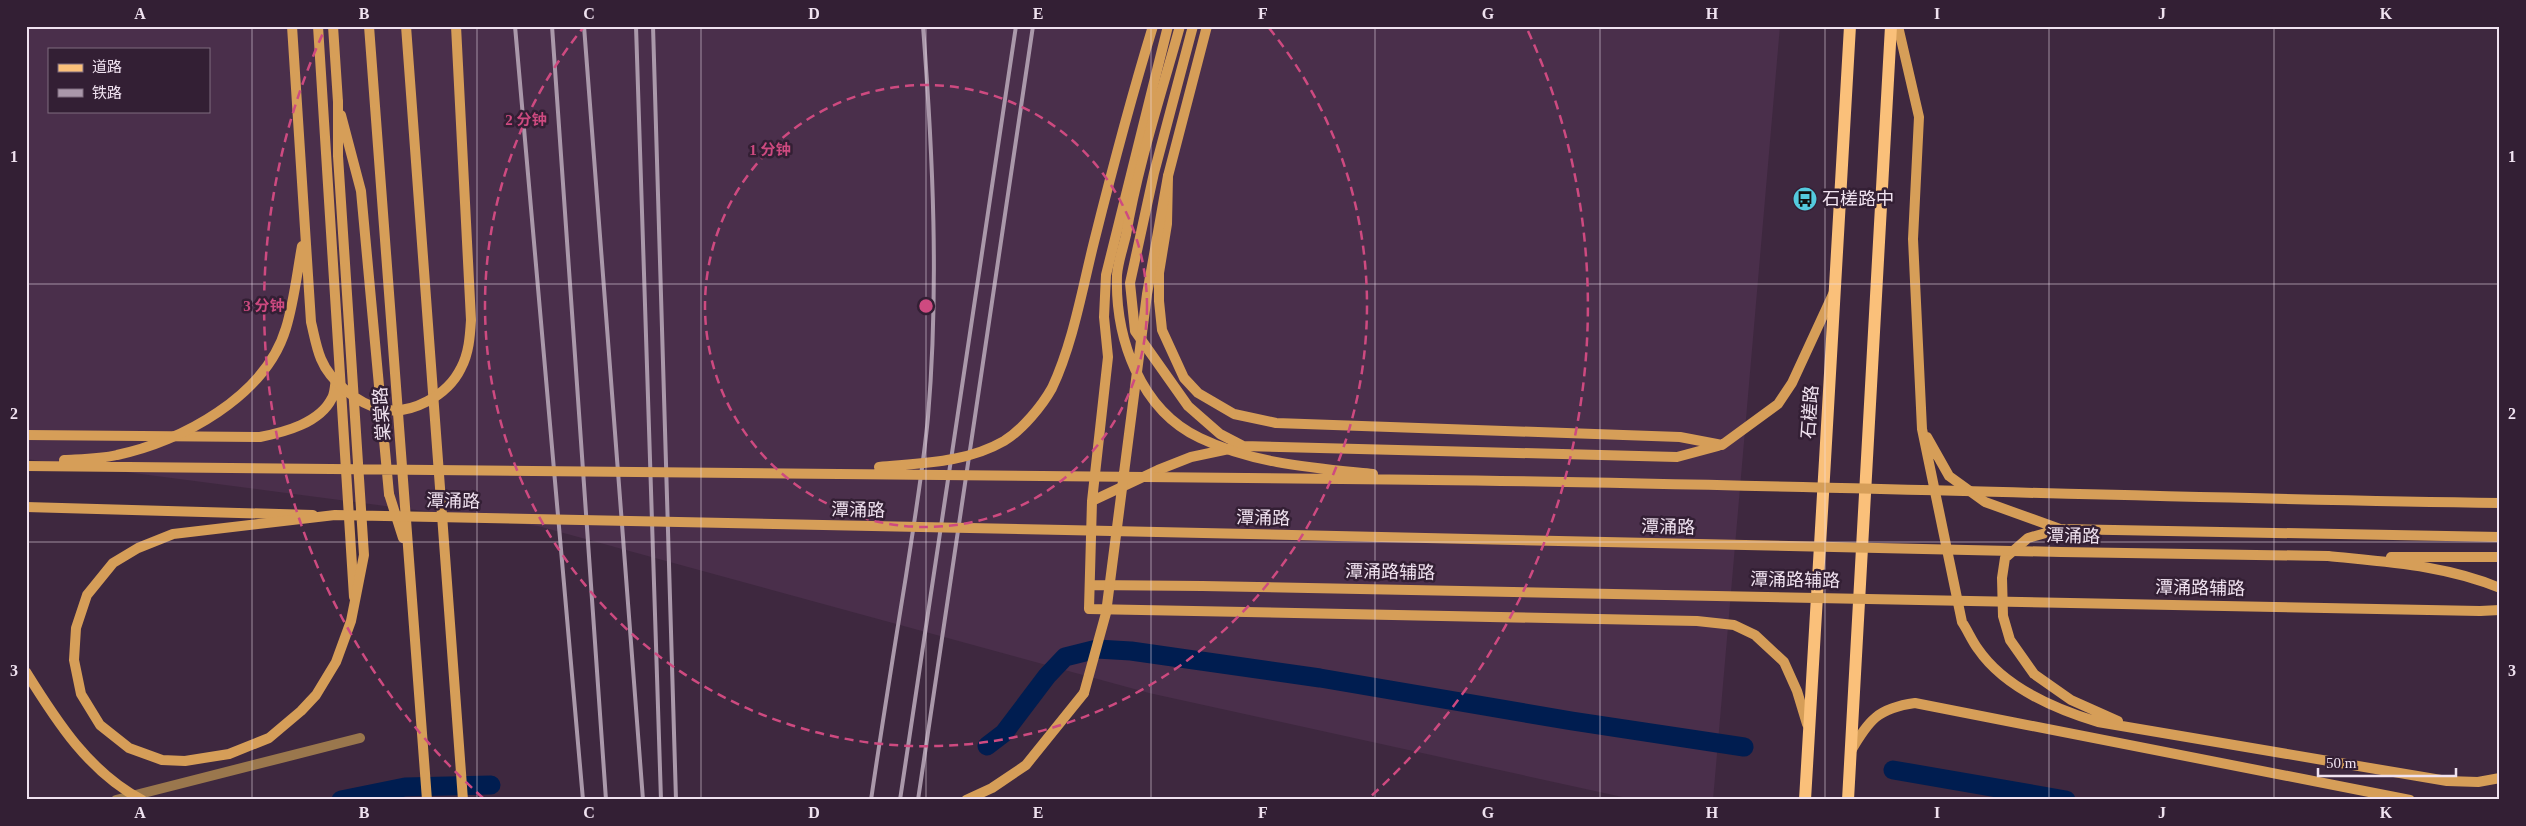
<svg xmlns="http://www.w3.org/2000/svg" width="2526" height="826" viewBox="0 0 2526 826" font-family="'Times New Roman','Noto Sans SC',serif">
	<style>
		.built { fill: #4a2f4b; fill-rule: evenodd }
		.lines { fill: none; stroke-linecap: round; stroke-linejoin: round }
		.canal { stroke: #001d50; stroke-width: 19 }
		.street { stroke: #9a774d; stroke-width: 10 }
		.secondary { stroke: #d69e58; stroke-width: 10 }
		.primary { stroke: #fac07a; stroke-width: 12 }
		.rail { stroke: #aa98aa; stroke-width: 4 }
		.secondary-bridge { stroke: #d69e58; stroke-width: 10 }
		.grid { fill: none; stroke: #f0e2f0; stroke-width: 1; stroke-opacity: 0.55 }
		.ring { fill: none; stroke: #ce4a80; stroke-width: 2.5; stroke-dasharray: 9 6 }
		.labels { text-anchor: middle; dominant-baseline: central; stroke-width: 5; stroke-linejoin: round; paint-order: stroke }
		.poi-label { font-size: 18px; fill: #f0e2f0; stroke: #331f34; text-anchor: start }
		.street-label { font-size: 18px; fill: #f0e2f0; stroke: #331f34 }
		.centre { fill: #ce4a80; stroke: #331f34; stroke-width: 2.5 }
		.ring-label { font-size: 15px; text-anchor: middle; font-weight: bold; fill: #ce4a80; stroke: #331f34; stroke-width: 5; stroke-linejoin: round; paint-order: stroke }
		.neatline { fill: none; stroke: #f0e2f0; stroke-width: 2 }
		.grid-label { font-size: 16px; text-anchor: middle; font-weight: bold; fill: #f0e2f0 }
	</style>
	<rect width="100%" height="100%" fill="#3e283f"/>
	<path class="built" d="M26 26H1780L1713 800H1636L1149 693 538 526 26 459ZM49 49H209V111H49Z"/>
	<g class="lines">
		<path class="canal" d="M987 746 1004 733 1047 676 1065 657 1097 649 1131 651 1320 678 1572 721 1744 747
			M1893 770 2066 800
			M341 800 405 787 491 785"/>
		<path class="street" d="M116 800 360 738"/>
		<path class="secondary" d="M318 26 354 597
			M333 26 338 102
			M369 26 427 800
			M406 26 463 800
			M1168 26 1106 275 1104 317 1108 357 1092 501 1089 609 1697 621 1734 625 1755 635 1784 662 1797 691 1807 724
			M1193 26 1154 173 1130 283 1135 331 1188 406 1220 434 1243 446
			M1207 26 1168 176 1167 224 1159 273V301L1162 330 1184 378 1198 393 1234 414 1276 423 1680 437 1722 445 1778 404 1792 383 1834 292
			M1898 26 1919 117 1913 239 1922 429 1962 622C1968 631 1972 641 1978 649 2004 687 2055 709 2098 722L2447 781 2478 782 2500 778
			M26 435 260 437C285 432 320 423 332 398 335 393 335 384 336 378
			M1927 437 1949 476 1985 502 2060 529
			M389 494 403 538
			M1092 501 1158 470 1191 457 1243 446 1677 457 1718 446
			M26 507 313 515
			M2328 556C2386 562 2445 565 2500 588
			M2391 557H2500
			M1090 585 1202 586
			M2480 611 2500 610
			M2118 721 2071 700 2034 674 2010 640 2003 616 2002 578 2005 558 2028 538 2060 529 2500 537
			M1851 751C1869 720 1878 708 1915 703L2410 800
			M966 800 992 788 1026 765 1084 693"/>
		<path class="primary" d="M1805 800C1819 542 1837 284 1850 26
			M1848 800 1891 26"/>
		<path class="rail" d="M515 26 583 800
			M552 26 606 800
			M584 26 643 800
			M636 26 661 800
			M653 26 676 800
			M871 800C882 725 894 650 906 576 914 523 923 470 928 417 939 287 933 156 923 26
			M900 800 1016 26
			M918 800 1033 26"/>
		<path class="secondary-bridge" d="M292 26 311 322C314 334 316 347 321 359 330 381 358 404 381 409 411 416 448 395 461 368 469 353 470 336 471 320L456 26
			M1180 26C1161 95 1138 164 1126 235 1123 248 1118 262 1117 275 1115 338 1140 410 1200 438 1254 464 1314 468 1373 474
			M338 102V156L364 555 351 621 336 662 316 695 301 711 269 738 229 754 185 761 162 760 129 748 100 725 81 694 74 660 76 628 87 595 113 563 138 548 173 534 335 515 1065 530 2061 552 2328 556
			M341 115 361 191 389 494
			M64 460C81 459 100 459 117 455 181 442 266 396 286 328 294 302 297 273 302 246
			M26 466C495 469 963 474 1431 480 1787 484 2143 498 2500 503
			M879 467C921 463 966 463 1004 441 1022 430 1042 406 1052 388 1073 343 1082 290 1094 242 1112 170 1131 98 1153 26
			M1202 586 2480 611
			M26 672C57 722 89 772 142 800
			M1084 693 1106 613 1147 294 1168 176"/>
	</g>
	<path class="grid" d="M252 26V800M477 26V800M701 26V800M926 26V800M1151 26V800M1375 26V800M1600 26V800M1825 26V800M2049 26V800M2274 26V800M26 284H2500M26 542H2500"/>
	<g class="ring">
		<circle cx="926" cy="306" r="221"/>
		<path d="M1269 28A441 441 0 1 1 583 28"/>
		<path d="M483 798A662 662 0 0 1 324 31M1528 31A662 662 0 0 1 1369 798"/>
	</g>
	<defs>
		<symbol id="bus-disc" viewBox="-11 -11 22 22"><circle r="9.5" fill="#54cade" stroke="#331f34"/><path d="M-5-6H5V4H4V6H2V4H-2V6H-4V4H-5ZM-3.5-4V0h7V-4ZM-3.5 1.2v1.5H-2V1.2ZM2 1.2v1.5H3.5V1.2Z" fill="#111"/></symbol>
	</defs>
	<g fill-rule="evenodd">
		<use href="#bus-disc" x="1791" y="185" width="28" height="28"/>
	</g>
	<g class="labels">
		<g class="poi-label">
			<text x="1822" y="199">石槎路中</text>
		</g>
		<g class="street-label">
			<text transform="translate(1810 412) rotate(-86)">石槎路</text>
			<text transform="translate(382 414) rotate(-94)">棠棠路</text>
			<text transform="translate(453 501) rotate(1)">潭涌路</text>
			<text transform="translate(858 510) rotate(1)">潭涌路</text>
			<text transform="translate(1263 518) rotate(1)">潭涌路</text>
			<text transform="translate(1668 527) rotate(1)">潭涌路</text>
			<text transform="translate(2073 536) rotate(1)">潭涌路</text>
			<text transform="translate(1390 572) rotate(1)">潭涌路辅路</text>
			<text transform="translate(1795 580) rotate(1)">潭涌路辅路</text>
			<text transform="translate(2200 588) rotate(1)">潭涌路辅路</text>
		</g>
	</g>
	<circle cx="926" cy="306" r="8" class="centre"/>
	<g class="ring-label">
		<text x="526" y="125">2 分钟</text>
		<text x="770" y="155">1 分钟</text>
		<text x="264" y="311">3 分钟</text>
	</g>
	<rect width="2526" height="826" fill="none" stroke="#331f34" stroke-width="55"/>
	<rect x="48" y="48" width="162" height="65" fill="#331f34" stroke="#7f6d7f"/>
	<rect x="58" y="64" width="25" height="8" fill="#fac07a" stroke="#7f6d7f"/>
	<text x="92" y="72" font-size="15" fill="#f0e2f0">道路</text>
	<rect x="58" y="89" width="25" height="8" fill="#aa98aa" stroke="#7f6d7f"/>
	<text x="92" y="98" font-size="15" fill="#f0e2f0">铁路</text>
	<path d="M2318 768v8h138v-8" fill="none" stroke="#f0e2f0" stroke-width="2.5"/>
	<text x="2326" y="768" font-size="15" fill="#f0e2f0" stroke="#331f34" stroke-width="4" paint-order="stroke">50 m</text>
	<rect x="28" y="28" width="2470" height="770" class="neatline"/>
	<g class="grid-label">
		<text x="140" y="19">A</text>
		<text x="364" y="19">B</text>
		<text x="589" y="19">C</text>
		<text x="814" y="19">D</text>
		<text x="1038" y="19">E</text>
		<text x="1263" y="19">F</text>
		<text x="1488" y="19">G</text>
		<text x="1712" y="19">H</text>
		<text x="1937" y="19">I</text>
		<text x="2162" y="19">J</text>
		<text x="2386" y="19">K</text>
		<text x="14" y="162">1</text>
		<text x="2512" y="162">1</text>
		<text x="14" y="419">2</text>
		<text x="2512" y="419">2</text>
		<text x="14" y="676">3</text>
		<text x="2512" y="676">3</text>
		<text x="140" y="818">A</text>
		<text x="364" y="818">B</text>
		<text x="589" y="818">C</text>
		<text x="814" y="818">D</text>
		<text x="1038" y="818">E</text>
		<text x="1263" y="818">F</text>
		<text x="1488" y="818">G</text>
		<text x="1712" y="818">H</text>
		<text x="1937" y="818">I</text>
		<text x="2162" y="818">J</text>
		<text x="2386" y="818">K</text>
	</g>
</svg>
